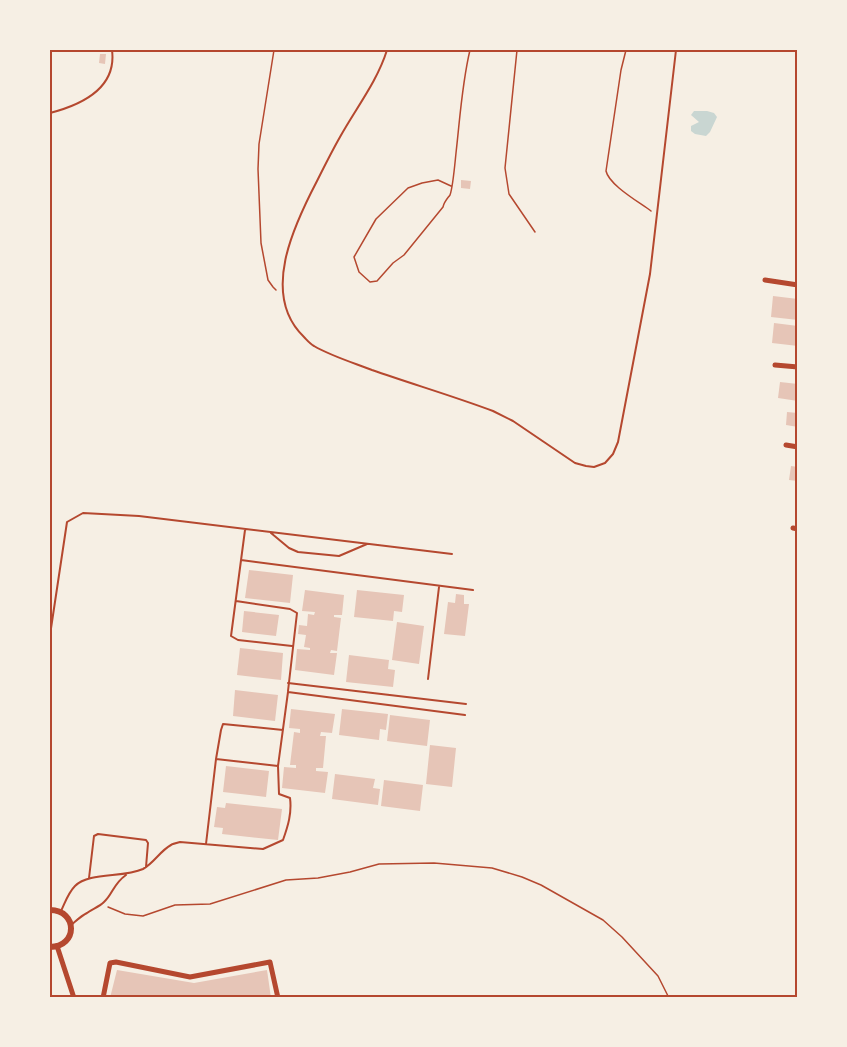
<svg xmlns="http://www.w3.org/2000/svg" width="847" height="1047" viewBox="0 0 847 1047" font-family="Jost,sans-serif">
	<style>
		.water { fill: #c9d6d2 }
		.building { fill: #e6c5b7 }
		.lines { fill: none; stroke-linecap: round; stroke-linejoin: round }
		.path { stroke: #b5482f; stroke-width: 1.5 }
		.service { stroke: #b5482f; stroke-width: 2 }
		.minor { stroke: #b5482f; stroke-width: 5 }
		.tertiary { stroke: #b5482f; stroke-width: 6 }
		.neatline { fill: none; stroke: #b5482f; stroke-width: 2 }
	</style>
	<rect width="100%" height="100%" fill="#f6efe4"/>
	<path class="water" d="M694 111H707L714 113 717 117 710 132 706 136 695 134 691 131V126L699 122 691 115Z"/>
	<path class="building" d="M100 54H106L105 64 99 63Z
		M461 180 471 181 470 189 461 188Z
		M773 296 798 299V320L771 317Z
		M774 323 798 326V346L772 343Z
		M780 382 798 384V401L778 398Z
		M787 412 798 413V427L786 425Z
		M791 466 798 467V481L789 480Z
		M249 570 293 575 290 603 245 598Z
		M305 590 344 595 342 615H334V617L341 618 337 651 331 650 330 653H337L334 675 295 670 297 649 310 650V648L304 647 306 635 298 634 299 625 307 626 308 614 314 615 315 612 302 611Z
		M357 590 404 595 402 612 394 611 393 621 354 617Z
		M456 594 464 595V604H469L465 636 444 634 448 602 455 603Z
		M244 611 279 615 276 636 242 632Z
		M397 622 424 626 419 664 392 660Z
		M240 648 283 653 281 680 237 675Z
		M349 655 389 660 388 669 395 670 393 687 346 682Z
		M235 690 278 695 275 721 233 716Z
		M291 709 335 714 332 733 321 732 320 736H326L323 768H316V771L328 772 325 793 282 788 284 767 296 768V765H290L294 732 300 733V729L289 728Z
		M342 709 388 714 386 730 380 729 379 740 339 735Z
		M390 715 430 720 427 746 387 741Z
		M430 745 456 748 452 787 426 784Z
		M226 766 269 771 266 797 223 792Z
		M335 774 375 779 373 788 380 789 378 805 332 799Z
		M384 780 423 785 420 811 381 806Z
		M226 803 282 809 278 840 222 834 223 828 214 827 217 807 225 808Z
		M117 970 194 983 267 970 271 998H110Z"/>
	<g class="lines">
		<path class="path" d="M274 50 259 144 258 169 261 243 268 280 273 287 276 290
			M517 50 505 168 509 194 535 232
			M626 50 621 70 606 171C609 185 639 202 651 211
			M451 186 438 180 422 183 408 188 376 219 354 257 359 272 370 282 377 281 393 263 404 255 443 207C444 202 447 199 450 195 453 187 455 162 456 153 460 118 462 83 470 50
			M108 907 125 914 143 916 175 905 210 904 286 880 318 878 350 872 379 864 434 863 492 868 522 877 541 885 603 920 622 937 658 976 669 998"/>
		<path class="service" d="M387 50C377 82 356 108 340 137 332 151 324 167 317 181 294 225 260 295 304 337 307 340 310 344 314 346 331 356 354 363 372 370 412 384 453 396 493 411L513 421 575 463 586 466 594 467 605 463 613 454 618 442 650 274 676 50
			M50 113C81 105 117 88 112 50
			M245 530 231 636 238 640 292 646
			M271 533 289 548 298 552 339 556 367 544
			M241 560 473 590
			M236 601 290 609 297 613 288 691
			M50 635 67 522 83 513 139 516 452 554
			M428 679 439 587
			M288 683 466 704
			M216 759 278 766
			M206 844 216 759 221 730 223 724 283 730
			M89 878 94 836 98 834 146 840 148 843 146 867
			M61 911C65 903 68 893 75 886 89 872 123 878 143 869 154 863 160 851 171 845 172 844 180 842 180 842L263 849 283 840C288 826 292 813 290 798L279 794 278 766 288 692 465 715
			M71 925C76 921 81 916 87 913 92 909 99 907 104 902 113 894 113 884 126 875"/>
		<path class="minor" d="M765 280 798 285
			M775 365 798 367
			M786 445 798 447
			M793 528 798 529
			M57 946 74 998
			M103 998 110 963 116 962 190 977 270 962 278 998"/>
		<path class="tertiary" d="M50 910C78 910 78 947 50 947"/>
	</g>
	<rect width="847" height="1047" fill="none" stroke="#f6efe4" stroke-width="102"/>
	<rect x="51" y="51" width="745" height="945" class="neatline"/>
</svg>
